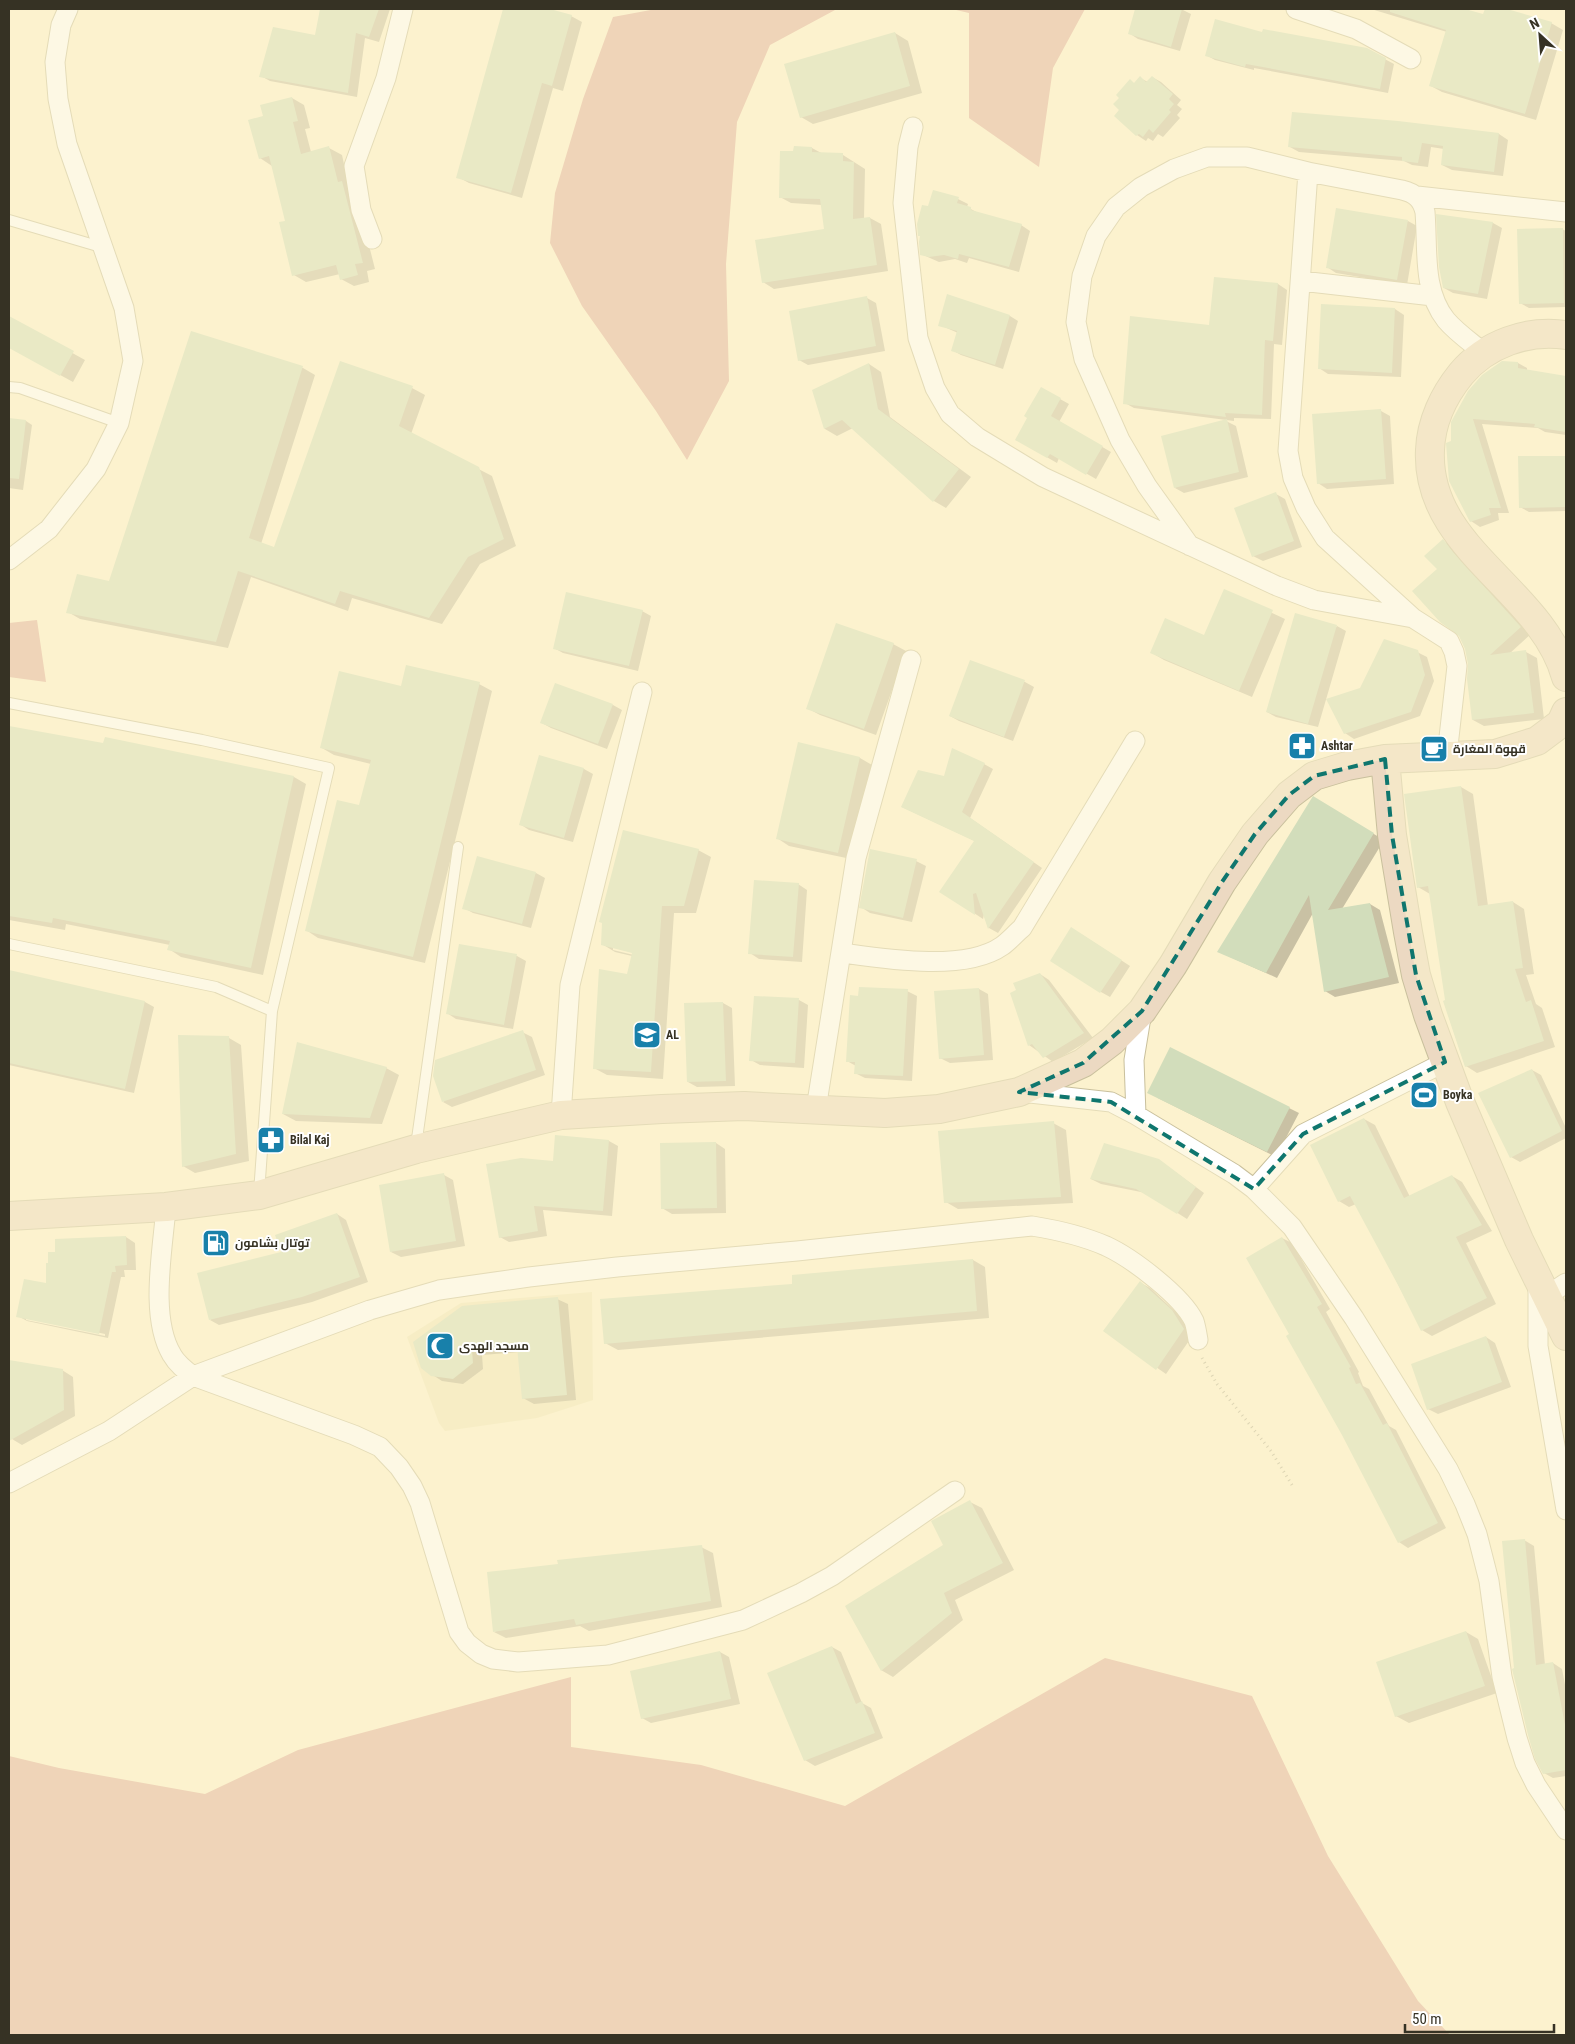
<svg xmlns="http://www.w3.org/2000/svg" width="1575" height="2044" viewBox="0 0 1575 2044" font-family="'Roboto Condensed',Cairo,sans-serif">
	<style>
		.built { fill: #f1e6bb }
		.forest { fill: #e0af9d }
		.shadow { fill: #0003; fill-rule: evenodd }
		.building { fill: #d2ddbb }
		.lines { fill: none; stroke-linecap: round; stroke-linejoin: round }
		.lane-casing { stroke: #c9c09d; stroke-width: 12 }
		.street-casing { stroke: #c9c09d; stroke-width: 21 }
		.secondary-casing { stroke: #c9c09d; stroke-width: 30 }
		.path { stroke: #bab295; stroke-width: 3; stroke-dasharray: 1 4; stroke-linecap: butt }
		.lane { stroke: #fff; stroke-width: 10 }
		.street { stroke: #fff; stroke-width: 19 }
		.secondary { stroke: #ecd9c2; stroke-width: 28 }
		.marked { fill: none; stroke: #0f766e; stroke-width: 4; stroke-dasharray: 10 6; stroke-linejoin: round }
		.labels { text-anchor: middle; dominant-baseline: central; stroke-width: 4; stroke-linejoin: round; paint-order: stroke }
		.poi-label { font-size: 12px; font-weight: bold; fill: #363224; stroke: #fff; text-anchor: start }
	</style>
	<rect width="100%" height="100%" fill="#fcf2ce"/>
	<path class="built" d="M592 1292 593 1400 537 1418 445 1431 439 1423 407 1337 461 1303Z"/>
	<path class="forest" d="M656 9H846L835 10 770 45 737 122 726 264 729 381 687 460 656 411 582 306 550 243 555 193 583 99 613 17Z
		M952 9H1085L1053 68 1039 167 969 118V13Z
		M37 620 46 682 9 677V623Z
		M1105 1658 1252 1696 1328 1856 1418 2001 1450 2035H9V1756L59 1768 205 1794 298 1750 571 1677V1747L701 1765 845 1806Z"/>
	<path class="shadow" d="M322 9H390L379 42 365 38 357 97 270 81 261 76 316 37Z
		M504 9H546L571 16 582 22 563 91 553 88 522 198 469 183 458 177Z
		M1137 9H1181L1191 14 1180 51 1138 39 1129 33Z
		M1371 9H1461L1484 16 1486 9H1502L1551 23 1563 30 1536 120 1442 92 1431 86 1447 32Z
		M895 33 908 41 922 93 813 124 801 117Z
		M1263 33 1366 49 1394 64 1388 93 1254 68V70L1215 60 1206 55Z
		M1152 77 1161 82 1181 100 1177 105 1182 109 1177 115 1180 118 1163 137 1158 134 1153 141 1148 138 1146 141 1137 135 1116 115 1140 78 1148 82Z
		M292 98 304 105 310 128 305 129 311 152 329 148 342 155 349 187 355 190 375 269 367 271 369 282 354 286 341 279 340 274 306 282 294 275 287 221 272 166 260 158 265 117Z
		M1499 134 1508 140 1503 176 1452 170 1442 165 1444 149 1431 147 1428 167 1412 165 1404 161 1299 152 1290 147Z
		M812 148 823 154 843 155 865 169 864 219 870 218 881 224 888 271 774 289 763 282 826 230 822 205 791 203 780 197 795 153Z
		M958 199 968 204 967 207 980 214 1021 225 1030 231 1019 272 969 258 967 263 955 259 939 262 921 254 929 208Z
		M1438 216 1493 223 1502 228 1487 299 1453 293 1444 288Z
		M1408 221 1417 226 1407 285 1336 273 1327 267Z
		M1562 229 1566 231V307L1529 308 1520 303Z
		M1216 278 1278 284 1287 290 1282 345 1274 344 1271 419 1234 418V421L1134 408 1125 403 1211 326Z
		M948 296 1010 316 1018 321 1003 369 961 355 952 350 958 333 940 325Z
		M867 298 876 303 885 351 808 365 799 360Z
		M1395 309 1404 315 1401 377 1328 374 1319 368Z
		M9 318 85 360 73 382 9 347Z
		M192 333 303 368 315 375 261 544 274 548 412 388 425 395 411 434 492 476 516 546 480 564 442 624 352 598 348 611 251 577 228 648 80 619 68 612 110 582Z
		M1518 363 1527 368V371L1566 377V435L1545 432 1538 428 1482 424 1509 513H1498L1499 520 1480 527 1471 521 1452 442Z
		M869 364 881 372 890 417 971 477 946 508 934 501 853 428 837 436 825 429 813 391Z
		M1042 389 1069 404 1059 422 1111 452 1096 479 1059 458 1057 463 1017 440Z
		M1381 411 1390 416 1394 484 1327 489 1318 483Z
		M9 419 26 421 32 425 23 490 9 488Z
		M1226 421 1236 426 1248 477 1184 493 1175 488Z
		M1566 457V511L1529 512 1520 507 1519 458Z
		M1276 494 1285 499 1302 547 1263 561 1253 556Z
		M1444 542 1456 548 1531 634 1509 654 1526 652 1537 658 1544 719 1484 726 1473 720 1469 664 1466 649 1438 570Z
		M1225 591 1285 619 1252 697 1164 660 1152 653 1205 637Z
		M642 611 651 616 638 671 563 653 554 648Z
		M1337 626 1346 631 1318 727 1276 717 1267 712Z
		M893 644 906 651 876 735 820 715 807 708Z
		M1417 652 1427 657 1434 681 1420 716 1354 739 1345 733 1361 689Z
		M971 661 1025 682 1034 687 1013 741 959 721 950 716Z
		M479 684 492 691 425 963 318 938 306 930 360 807 371 764 334 755 322 748 402 687Z
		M613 705 622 710 607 749 551 728 542 723Z
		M9 728 294 777 306 784 263 975 181 957 169 949 170 945 66 924 65 930 9 920Z
		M799 744 860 758 872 765 851 859 789 846 777 838Z
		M540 756 584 769 593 774 573 842 529 830 520 824Z
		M984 764 993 769 970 818 1042 868 998 933 989 928 984 914 983 919 941 891 975 841 902 807 944 777Z
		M1461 787 1473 794 1488 906 1513 902 1524 909 1534 974 1526 975 1536 1004 1542 1008 1555 1047 1477 1073 1466 1066 1447 1001 1430 894 1418 887 1406 795Z
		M1313 798 1384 840 1342 909 1370 904 1380 910 1399 983 1335 997 1325 991 1313 913 1277 978 1219 952Z
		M698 850 711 857 696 913H674L663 1079 607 1075 594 1068 628 976 632 956 615 952 602 944ZM613 947 638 954V956L613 950Z
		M916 861 926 866 912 922 870 913 861 907Z
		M536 873 545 878 531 928 473 913 464 908Z
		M798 884 807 890 802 962 759 959 750 953Z
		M1081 934 1130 966 1110 997 1101 992Z
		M460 945 517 956 526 961 513 1029 456 1019 447 1013Z
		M9 971 145 1002 154 1007 134 1093 9 1065Z
		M1040 974 1049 980 1093 1038 1053 1062 1029 1045Z
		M979 989 988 994 993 1060 950 1063 940 1058 936 992Z
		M907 991 917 996 912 1081 865 1078 855 1073 856 1066 847 1061Z
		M755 997 799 1000 808 1005 804 1068 760 1065 751 1060Z
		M723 1003 732 1008 735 1086 697 1087 688 1082Z
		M522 1032 532 1037 545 1075 452 1107 443 1102Z
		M229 1038 241 1045 249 1161 195 1173 183 1166Z
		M1170 1049 1299 1113 1276 1157 1158 1098Z
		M386 1068 399 1075 382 1124 296 1121 283 1114Z
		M1532 1070 1541 1075 1566 1128V1138L1520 1162 1511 1157Z
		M1364 1119 1375 1125 1410 1197 1452 1176 1462 1182 1492 1231 1466 1243 1496 1304 1432 1336 1422 1330 1356 1204 1349 1207 1339 1201Z
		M1053 1123 1066 1130 1073 1203 958 1209 946 1202Z
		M557 1136 609 1141 618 1146 612 1216 543 1210 547 1236 509 1242 500 1237 554 1162Z
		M716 1143 725 1149 726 1213 672 1214 662 1208Z
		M1159 1160 1204 1193 1187 1219 1146 1193 1101 1184 1091 1179Z
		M444 1175 453 1180 465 1246 401 1257 391 1252Z
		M337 1214 346 1220 368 1282 312 1302 219 1325 210 1320 282 1253Z
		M126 1237 135 1243 136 1270H124L125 1277H121L108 1338 27 1321 18 1316 47 1285 50 1264 56 1253V1240ZM26 1317 105 1334V1336L26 1320Z
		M1282 1238 1292 1243 1330 1309 1326 1312 1359 1372 1358 1373 1363 1386 1369 1389 1389 1426 1396 1430 1446 1528 1408 1548 1399 1542 1291 1334Z
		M973 1260 985 1267 989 1318 618 1350 605 1343 794 1285Z
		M1141 1283 1150 1288 1181 1317 1193 1335 1166 1374 1104 1331Z
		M557 1299 568 1304 576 1400 534 1404 523 1398 519 1352 482 1355 483 1369 463 1384 442 1381 422 1368Z
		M1486 1337 1495 1343 1511 1387 1438 1414 1428 1409Z
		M9 1362 62 1370 73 1377 75 1416 22 1445 12 1439 9 1440Z
		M970 1502 982 1508 1014 1570 955 1600 963 1620 893 1677 881 1670 945 1545Z
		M1524 1540 1534 1546 1545 1665 1553 1663 1562 1669 1566 1690V1776L1553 1778 1544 1773 1516 1670Z
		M701 1547 713 1553 722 1607 589 1631 580 1626 506 1638 494 1632Z
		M1466 1632 1478 1639 1497 1693 1409 1723 1396 1716Z
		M832 1647 841 1652 862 1703 871 1708 883 1738 815 1766 805 1760Z
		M720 1652 729 1657 740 1704 651 1723 642 1718Z"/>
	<path class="building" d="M320 9H379L369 37 356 33 348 93 259 77 273 27 315 35Z
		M503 9H550L572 15 552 86 542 83 511 193 456 178Z
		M1135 9H1182L1171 47 1128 34Z
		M1390 9H1465L1483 14 1485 9H1507L1552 22 1525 114 1429 86 1446 30 1390 12Z
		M1215 19 1262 32 1263 29 1367 48 1386 58 1380 89 1246 64 1245 67 1205 56Z
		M895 32 910 86 800 118 784 64Z
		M1140 76 1146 82 1152 76 1173 94 1169 99 1174 104 1169 110 1171 112 1153 133 1149 129 1143 137 1139 134 1136 136 1114 116 1119 110 1113 104 1119 98 1116 95 1130 79 1134 83Z
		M292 97 298 121 293 122 301 154 329 146 338 182 342 181 363 263 355 264 358 275 340 280 336 265 292 276 279 222 285 221 269 156 259 159 248 120 263 116 260 105Z
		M1292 112 1398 121 1499 133 1494 172 1441 165 1443 146 1422 143 1418 163 1402 161V157L1288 147Z
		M794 146 812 147V152L843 153V161L854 162 853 219 870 217 877 265 762 283 755 240 824 229 820 199 779 198 780 151H793Z
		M933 190 959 197 957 203 971 207V210L1022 224 1009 267 959 254 958 259 944 255 929 257 920 255 919 242 920 236H918L917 224 922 205 928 206Z
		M1336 208 1408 220 1397 280 1326 268Z
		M1436 214 1493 222 1478 294 1443 288 1439 267Z
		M1563 228 1564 303 1519 304 1517 229Z
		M1214 277 1278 283 1273 341 1265 340 1262 415 1225 413 1226 417 1123 404 1130 316 1209 325Z
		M947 294 1010 315 995 365 951 351 957 331 938 326Z
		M867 296 876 346 798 361 789 311Z
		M1321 304 1395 308 1392 373 1318 369Z
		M9 316 74 351 60 376 9 348Z
		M191 331 303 366 249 538 274 547 340 361 413 386 399 426 479 467 504 539 468 557 429 618 340 591 335 604 238 571 216 642 66 613 77 574 109 581Z
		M1502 361 1518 362V368L1566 376V432L1534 427 1535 424 1473 419 1501 508H1489L1491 515 1470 522 1449 481 1446 443 1451 441V422L1468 391 1482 375Z
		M869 363 878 409 959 469 933 502 842 420 824 429 812 390Z
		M1041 387 1061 398 1051 416 1103 446 1086 475 1050 454 1047 458 1015 440 1027 418 1024 416Z
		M1381 409 1386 479 1317 484 1312 414Z
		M9 418 26 420 19 479 9 478Z
		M1227 419 1239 472 1174 488 1161 436Z
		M1518 456H1566V507L1519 508Z
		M1276 492 1294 541 1252 557 1234 508Z
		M1443 539 1453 552 1521 627 1490 655 1526 650 1534 713 1472 720 1467 679 1468 664 1465 649 1459 636 1440 622 1412 591 1437 569 1424 556Z
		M1224 589 1273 610 1239 691 1150 653 1165 618 1204 635Z
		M566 592 643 610 629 666 553 649Z
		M1295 613 1337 625 1308 724 1266 712Z
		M836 623 894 643 864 729 806 709Z
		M1384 639 1418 650 1425 675 1411 712 1344 734 1326 699 1360 688Z
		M970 660 1025 680 1004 737 949 716Z
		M406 665 480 682 413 957 305 931 337 800 359 805 371 760 320 748 339 671 401 686Z
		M555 683 613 704 598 744 540 723Z
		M9 726 103 743 105 737 294 776 251 968 167 950 170 941 53 918 52 923 9 916Z
		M798 742 860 757 838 853 776 839Z
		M952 748 985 763 962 812 1034 862 988 929 976 893 973 894 975 915 939 892 974 841 901 807 918 770 944 776Z
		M539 755 584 768 564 838 519 825Z
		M1461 786 1478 906 1513 901 1523 968 1515 969 1526 1002 1531 1000 1544 1041 1465 1067 1443 1001 1445 1000 1428 886 1417 888 1404 794Z
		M1313 796 1374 833 1328 910 1370 903 1389 977 1324 992 1309 895 1266 973 1217 952Z
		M623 830 699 849 684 906H662L651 1072 593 1069 599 969 627 974 632 953 601 945 602 923 599 922Z
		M870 849 917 859 903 918 859 908Z
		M477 856 536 872 522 924 462 909Z
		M754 880 799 883 793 957 748 954Z
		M1071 927 1122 960 1100 993 1050 961Z
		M459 944 517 954 504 1025 446 1014Z
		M9 970 145 1001 125 1089 9 1063Z
		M1040 973 1084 1033 1043 1058 1032 1044 1028 1046 1010 993 1016 990 1013 983Z
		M859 987 908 989 903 1076 854 1074 855 1062H846L850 995 858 996Z
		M979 988 984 1055 939 1059 934 991Z
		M754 996 799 998 795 1063 749 1061Z
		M723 1002 726 1081 687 1082 684 1003Z
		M523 1030 536 1070 442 1102 433 1076 435 1060Z
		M178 1035 229 1036 236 1154 182 1167Z
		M297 1042 387 1067 370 1118 282 1114Z
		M1170 1047 1290 1107 1267 1152 1147 1093Z
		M1532 1069 1562 1131 1510 1158 1478 1093Z
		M1364 1118 1404 1198 1452 1175 1482 1225 1456 1237 1487 1298 1421 1331 1398 1285 1350 1196 1338 1202 1310 1145Z
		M1054 1121 1061 1197 944 1203 938 1131Z
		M555 1135 609 1140 603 1211 534 1206 538 1231 499 1238 486 1164 521 1158 553 1161Z
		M716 1142 717 1208 661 1209 660 1143Z
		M1104 1143 1159 1159 1196 1187 1177 1214 1136 1189 1090 1179Z
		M444 1173 456 1241 390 1252 379 1185Z
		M337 1213 360 1277 302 1297 209 1320 197 1273 281 1252 275 1235Z
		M126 1236 127 1265 115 1266 116 1272H112L99 1334 16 1317 24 1279 46 1283V1263H48V1252H55V1239Z
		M1282 1237 1322 1304 1317 1307 1351 1367 1349 1368 1356 1384 1360 1383 1383 1425 1387 1423 1438 1523 1398 1543 1342 1435 1286 1336 1289 1334 1246 1258Z
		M973 1259 977 1311 604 1344 600 1299 792 1284V1275Z
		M1140 1281 1172 1310 1184 1329 1156 1370 1103 1331Z
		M558 1297 567 1395 522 1399 517 1346 472 1350 473 1363 453 1379 431 1376 421 1368 413 1342 462 1306Z
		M1486 1336 1502 1382 1427 1410 1411 1364Z
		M9 1360 63 1369 64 1410 9 1441Z
		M970 1500 1003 1563 944 1593 952 1613 881 1671 845 1606 943 1545 931 1521Z
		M1525 1539 1536 1665 1553 1662 1566 1730V1770L1543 1774 1535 1759 1528 1735 1512 1669 1514 1668 1502 1541Z
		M702 1545 711 1601 576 1625 574 1619 493 1632 487 1572 558 1564 557 1560Z
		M1466 1631 1485 1686 1395 1717 1376 1662Z
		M832 1646 856 1704 862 1701 875 1733 804 1761 767 1673Z
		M720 1651 731 1699 641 1719 630 1671Z"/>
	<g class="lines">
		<defs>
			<path id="lane" d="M9 220 101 247
				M9 387 20 388 119 423
				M9 703 202 740 329 768 272 1011 259 1193
				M9 944 216 987 272 1011
				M416 1146 458 847"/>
			<path id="street" d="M1296 9 1356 29 1411 59
				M913 127 908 147 903 203 918 338 935 388 950 414 977 437 1043 477 1277 586 1314 600 1413 618
				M1308 172 1402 190C1415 193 1422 199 1425 212 1428 248 1422 290 1446 320 1457 333 1472 343 1484 353
				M1417 196 1566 212
				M372 239 361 210 354 166 386 78 403 9
				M1301 281 1433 296
				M1190 546 1147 486 1120 440 1084 359 1076 322 1082 276 1096 236 1116 207 1141 187 1174 169 1207 157H1247L1308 172 1288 451 1293 478 1306 508 1325 538 1413 618 1449 641 1454 652 1457 666 1447 755
				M9 560 49 529 96 469 119 423 133 361 124 308 67 144 58 99 55 62 61 25 68 9
				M842 953C885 959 965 972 1002 946 1009 941 1015 934 1022 928L1135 741
				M1021 1092 1111 1102 1136 1115 1234 1174 1254 1189 1292 1227 1354 1318 1448 1469 1465 1504 1477 1534 1489 1581 1502 1677 1517 1738 1525 1763 1536 1785 1566 1830
				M816 1109 856 858 911 660
				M561 1115 570 985 642 692
				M1136 1115 1134 1060 1142 1011
				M1254 1189 1303 1134 1445 1062
				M166 1207C163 1249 149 1317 172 1355 177 1364 185 1370 193 1376L354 1435 380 1447 399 1467 412 1486 420 1503 459 1632 467 1643 481 1654 493 1659 518 1662 608 1655 743 1620 801 1593 832 1576 955 1491
				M1538 1285V1346L1566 1510
				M1544 1293H1551L1566 1283
				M9 1483 109 1431 193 1376 370 1310 439 1290 529 1277 617 1267 797 1251 1032 1226C1057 1230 1083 1236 1106 1246 1132 1258 1182 1296 1194 1321 1196 1327 1197 1334 1198 1340"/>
			<path id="secondary" d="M1566 335C1528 329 1486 344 1461 374 1444 395 1431 422 1430 450 1425 549 1542 589 1566 677
				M1385 759 1392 835 1408 932 1416 975 1428 1015 1460 1102 1519 1240 1566 1336
				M9 1216 166 1207 259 1195 416 1149 561 1115 662 1109 744 1106 885 1113 939 1109 1019 1092 1083 1063 1112 1041 1142 1011 1173 965 1222 882 1255 834 1289 795 1314 776 1347 766 1385 759 1495 754 1537 741 1561 723 1566 712"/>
		</defs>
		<use href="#lane" class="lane-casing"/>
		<use href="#street" class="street-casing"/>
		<use href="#secondary" class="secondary-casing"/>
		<path class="path" d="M1202 1358 1217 1384 1271 1451 1292 1485"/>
		<use href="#lane" class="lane"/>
		<use href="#street" class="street"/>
		<use href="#secondary" class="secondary"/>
	</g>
	<path d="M0 0H1575V2044H0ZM1385 759 1392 835 1416 975 1445 1062 1303 1134 1254 1189 1111 1102 1019 1092 1083 1063 1142 1011 1222 882 1255 834 1289 795 1314 776Z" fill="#fcf2ce" fill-opacity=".55" fill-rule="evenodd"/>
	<path class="marked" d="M1385 759 1392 835 1416 975 1445 1062 1303 1134 1254 1189 1111 1102 1019 1092 1083 1063 1142 1011 1222 882 1255 834 1289 795 1314 776Z"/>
	<defs>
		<symbol id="pharmacy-square" viewBox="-11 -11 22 22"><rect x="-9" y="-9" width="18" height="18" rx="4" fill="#1880aa" stroke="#fff"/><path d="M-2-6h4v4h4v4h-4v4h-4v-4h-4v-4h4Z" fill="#fff"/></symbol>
		<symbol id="cafe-square" viewBox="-11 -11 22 22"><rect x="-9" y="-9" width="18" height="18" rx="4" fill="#1880aa" stroke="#fff"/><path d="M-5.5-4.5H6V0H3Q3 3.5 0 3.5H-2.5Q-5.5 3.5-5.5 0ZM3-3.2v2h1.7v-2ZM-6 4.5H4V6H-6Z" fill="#fff"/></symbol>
		<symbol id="school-square" viewBox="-11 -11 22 22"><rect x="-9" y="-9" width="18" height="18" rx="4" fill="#1880aa" stroke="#fff"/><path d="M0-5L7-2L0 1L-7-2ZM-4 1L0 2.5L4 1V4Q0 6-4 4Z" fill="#fff"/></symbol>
		<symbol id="stadium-square" viewBox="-11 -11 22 22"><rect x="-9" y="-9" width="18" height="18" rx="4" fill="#1880aa" stroke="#fff"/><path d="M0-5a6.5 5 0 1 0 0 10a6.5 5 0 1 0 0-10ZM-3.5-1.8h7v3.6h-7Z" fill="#fff"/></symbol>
		<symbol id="fuel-square" viewBox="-11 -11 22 22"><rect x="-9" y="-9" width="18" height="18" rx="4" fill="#1880aa" stroke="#fff"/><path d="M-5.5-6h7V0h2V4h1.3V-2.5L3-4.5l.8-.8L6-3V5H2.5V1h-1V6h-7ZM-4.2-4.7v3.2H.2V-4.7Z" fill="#fff"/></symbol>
		<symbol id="mosque-square" viewBox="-11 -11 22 22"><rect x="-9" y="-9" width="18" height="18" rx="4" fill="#1880aa" stroke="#fff"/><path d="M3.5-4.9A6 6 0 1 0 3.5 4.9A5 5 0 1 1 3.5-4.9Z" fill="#fff"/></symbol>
	</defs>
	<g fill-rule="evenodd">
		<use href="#pharmacy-square" x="1286" y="730" width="32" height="32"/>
		<use href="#cafe-square" x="1418" y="733" width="32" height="32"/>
		<use href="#school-square" x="631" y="1019" width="32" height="32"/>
		<use href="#stadium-square" x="1408" y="1079" width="32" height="32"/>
		<use href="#pharmacy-square" x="255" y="1124" width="32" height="32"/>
		<use href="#fuel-square" x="200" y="1227" width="32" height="32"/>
		<use href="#mosque-square" x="424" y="1330" width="32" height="32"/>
	</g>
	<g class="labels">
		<g class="poi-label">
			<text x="1321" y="746">Ashtar</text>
			<text x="1453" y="749">قهوة المغارة</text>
			<text x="666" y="1035">AL</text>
			<text x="1443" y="1095">Boyka</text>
			<text x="290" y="1140">Bilal Kaj</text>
			<text x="235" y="1243">توتال بشامون</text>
			<text x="459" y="1346">مسجد الهدى</text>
		</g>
	</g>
	<rect width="1575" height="2044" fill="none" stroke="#363224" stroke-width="20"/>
	<g transform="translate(1540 35) rotate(334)" stroke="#ffffff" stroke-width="4" paint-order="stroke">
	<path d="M0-4L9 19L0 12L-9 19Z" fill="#363224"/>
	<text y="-8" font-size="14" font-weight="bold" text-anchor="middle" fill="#363224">N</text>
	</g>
	<path d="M1405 2024v8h149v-8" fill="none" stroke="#363224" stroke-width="2.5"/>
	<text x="1412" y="2024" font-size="15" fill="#363224" stroke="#ffffff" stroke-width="4" paint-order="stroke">50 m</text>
</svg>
